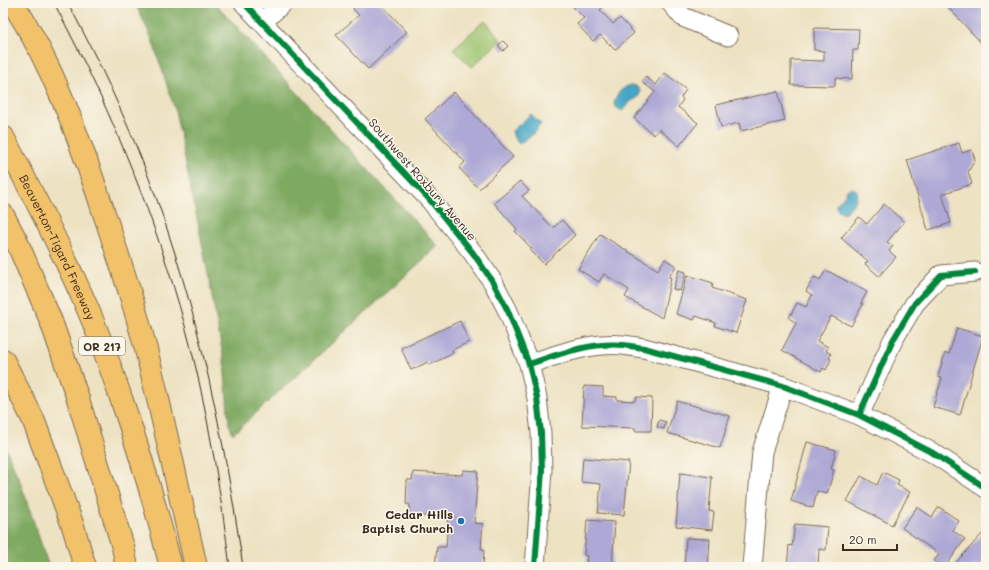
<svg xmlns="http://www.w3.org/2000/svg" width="989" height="570" viewBox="0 0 989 570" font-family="Mali,sans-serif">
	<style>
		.green { fill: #9dc36e; stroke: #6c7646 }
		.forest { fill: #7ea961; stroke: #5c6a40 }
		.water { fill: #45a6c5; stroke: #406872 }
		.building { fill: #ada8d5 }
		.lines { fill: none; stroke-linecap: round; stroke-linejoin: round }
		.street-casing { stroke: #796a57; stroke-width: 21 }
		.highway-casing { stroke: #796a57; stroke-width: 24 }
		.street { stroke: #fff; stroke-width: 19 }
		.highway { stroke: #f2c26a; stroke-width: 22 }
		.tram { stroke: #3b2a1e; stroke-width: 1 }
		.cycleway-casing { stroke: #fbf7ec; stroke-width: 8 }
		.cycleway { stroke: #00873e; stroke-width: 6 }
		.poi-dot { fill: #1f6fb2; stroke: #fbf7ec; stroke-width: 1.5 }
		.labels { text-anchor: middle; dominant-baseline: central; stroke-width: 3; stroke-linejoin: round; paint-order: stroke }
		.shield { fill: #fbf7ec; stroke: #75685c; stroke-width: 1 }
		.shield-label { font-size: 11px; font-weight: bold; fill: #3b2a1e }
		.street-label { font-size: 12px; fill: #3b2a1e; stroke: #fbf7ec }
		.poi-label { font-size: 12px; font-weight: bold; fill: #3b2a1e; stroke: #fbf7ec; text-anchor: end }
	</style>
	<rect width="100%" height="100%" fill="#fbf7ec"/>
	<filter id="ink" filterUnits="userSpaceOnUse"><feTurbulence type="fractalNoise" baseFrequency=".025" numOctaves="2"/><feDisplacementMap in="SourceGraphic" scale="8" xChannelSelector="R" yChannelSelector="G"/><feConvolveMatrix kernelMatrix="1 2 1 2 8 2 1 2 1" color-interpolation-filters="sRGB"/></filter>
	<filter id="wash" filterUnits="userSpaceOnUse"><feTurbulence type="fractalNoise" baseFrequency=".012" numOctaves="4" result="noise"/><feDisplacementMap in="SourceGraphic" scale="16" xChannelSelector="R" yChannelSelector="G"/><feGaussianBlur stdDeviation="0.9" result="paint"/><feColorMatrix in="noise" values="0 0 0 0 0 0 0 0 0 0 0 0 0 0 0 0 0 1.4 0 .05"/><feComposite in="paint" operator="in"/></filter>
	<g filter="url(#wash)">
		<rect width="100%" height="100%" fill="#ede2c2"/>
		<path class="green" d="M485 20 501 40 472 67 453 49Z"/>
		<path class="forest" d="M135 3H215L438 246 233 434 229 424 224 361 204 253 175 110 152 39Z
			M3 441 21 484 49 567H3Z"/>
		<path class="water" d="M630 85 636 86 640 90C639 100 637 97 630 102 628 104 627 108 624 110H620L614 105C615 94 621 89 630 85Z
			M531 114 541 124 533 134 519 144 514 138 512 131Z
			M851 188 857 190C859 199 851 208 844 213L839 212 836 207V204L844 197 847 190Z"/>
		<g id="blocks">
			<path class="building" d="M358 3H380L407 32 368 69 336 35 359 15 353 9Z
				M569 3H605L606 4 600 10 613 24 620 18 634 33 615 50 600 35 593 41 577 24 584 18Z
				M944 3H986V48Z
				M814 28 859 29 858 50H853L852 79 835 78V86L791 85V60L824 61V51L814 50Z
				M503 41 508 46 503 51 498 45Z
				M665 73 686 90 681 97 683 100 678 107 698 123 679 146 659 129 654 135 634 118 655 92 642 82 646 77 656 85Z
				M778 91 785 121 741 131 739 123 721 127 716 105Z
				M454 92 513 157 479 189 459 168 465 162 425 119Z
				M959 143 962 153 972 150 975 160 968 172 972 184 942 194 951 223 928 230 907 160Z
				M520 181 529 191 522 196 553 228 562 220 575 235 544 264 530 250 532 249 515 231 517 229 494 203Z
				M884 204 904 222 887 242 893 246 889 251 896 257 879 276 865 264 868 261 841 238 859 217 867 224Z
				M600 234 658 270 665 259 676 266 669 277 671 278 662 318 625 297 629 290 604 274 599 282 578 269Z
				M679 270 686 272 680 291 673 289Z
				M826 270 867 292 861 303 863 304 851 326 831 316 817 341 828 347 826 351 831 354 829 358 831 359 826 370 823 368 821 372 782 350 796 323 789 318 797 303 806 307 812 295 806 291 814 277 820 280Z
				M687 275 713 283 712 288 747 300 736 333 715 326 716 323 696 316 694 320 676 314Z
				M460 321 469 342 452 350 453 353 450 355 429 365 428 362 411 370 401 348Z
				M957 328 983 336 960 415 933 407 942 378 938 377 945 353 949 354Z
				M584 386 603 387V396L617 397V400L635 401 636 397 652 398 651 431H635V428L582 426Z
				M677 401 730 416 720 448 667 433Z
				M659 420 666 422 664 429 657 427Z
				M807 442 836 450 831 469 834 470 827 494 817 491 813 508 791 501Z
				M583 458 629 462 624 515 598 513 601 484 581 482Z
				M463 470 478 471 474 523 483 524 481 549H484L483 567H435L437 547H446L448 518 409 515 410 505 406 504 407 480H412L413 472 462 475Z
				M883 472 899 480 897 485 910 492 892 525 847 501 861 476 877 485Z
				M680 473 712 477 709 511 714 512 712 530 676 526Z
				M917 507 932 517 939 507 959 521 952 530 965 539 945 567H943L934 561 939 554 902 528Z
				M587 520 615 522 612 567H586L587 556 584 555Z
				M795 524 828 527 826 550 819 549 818 567H787L789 545 792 546Z
				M983 533 986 536V567H952Z
				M686 538 710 539 708 567H684Z"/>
		</g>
	</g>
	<g filter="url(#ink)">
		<use href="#blocks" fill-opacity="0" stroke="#796a57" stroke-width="1"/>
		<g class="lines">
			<defs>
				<path id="street" d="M244 3 430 200 473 253 493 282 508 311 529 364 537 398 541 433 542 470 535 567
					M671 3 683 17 728 36
					M262 22 283 3
					M529 364C559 354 591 342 623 345 630 346 637 347 644 348L783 386 859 415 933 453 986 488
					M859 415 893 340 915 303 941 275 975 272
					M752 567 762 452 783 386"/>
				<g id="highway">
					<path d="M13 3C53 66 79 137 102 207 121 264 140 321 153 378 168 441 182 504 196 567"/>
					<path id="s1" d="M3 137C32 192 61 248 86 305 100 336 111 369 122 401 141 456 157 511 171 567"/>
					<path d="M3 215 16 240 51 321 78 399 123 547 127 567"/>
					<path d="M3 360 33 419 73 526 85 567"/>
				</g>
			</defs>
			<use href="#street" class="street-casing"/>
			<use href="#highway" class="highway-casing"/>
			<use href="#street" class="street"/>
			<use href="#highway" class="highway"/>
			<path class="tram" d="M54 3C114 115 162 233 193 356 210 425 221 496 230 567
				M68 3C108 78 144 157 170 238 205 345 227 455 243 567"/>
			<defs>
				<path id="cycleway" d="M244 3 430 200 473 253 493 282 508 311 529 364 537 398 541 433 542 470 535 567
					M529 364C559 354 591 342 623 345 630 346 637 347 644 348L783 386 859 415 933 453 986 488
					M859 415 893 340 915 303 941 275 975 272"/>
			</defs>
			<use href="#cycleway" class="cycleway-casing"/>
			<use href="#cycleway" class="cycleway"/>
		</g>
	</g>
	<circle class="poi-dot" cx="461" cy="521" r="4"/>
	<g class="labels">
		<rect class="shield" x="79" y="337" width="46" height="18" rx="3"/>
		<g class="shield-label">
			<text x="102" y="346">OR 217</text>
		</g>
		<g class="street-label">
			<text transform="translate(423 179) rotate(49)">Southwest Roxbury Avenue</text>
			<text stroke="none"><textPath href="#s1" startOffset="123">Beaverton-Tigard Freeway</textPath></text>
		</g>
		<g class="poi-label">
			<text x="453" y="514">Cedar Hills<tspan x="453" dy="14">Baptist Church</tspan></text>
		</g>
	</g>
	<rect width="989" height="570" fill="none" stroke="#fbf7ec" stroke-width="16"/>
	<path d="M843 544v6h54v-6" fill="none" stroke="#3b2a1e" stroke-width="2"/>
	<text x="849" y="544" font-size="12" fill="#3b2a1e" stroke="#fbf7ec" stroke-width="3" paint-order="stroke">20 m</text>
</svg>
